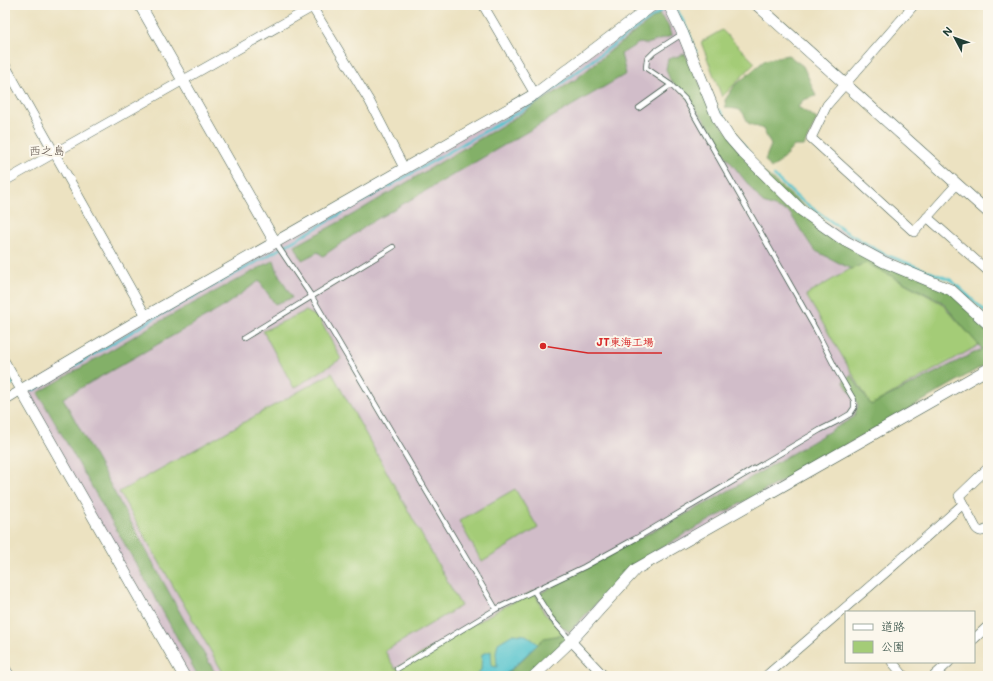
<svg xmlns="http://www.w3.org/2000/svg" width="993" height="681" viewBox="0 0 993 681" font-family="Mali,'Klee One',sans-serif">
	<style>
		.industrial { fill: #d1bdc9 }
		.green { fill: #a4cc77; stroke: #628456 }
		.forest { fill: #83b068; stroke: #51764e }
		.water { fill: #57c4cd; stroke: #3b8080 }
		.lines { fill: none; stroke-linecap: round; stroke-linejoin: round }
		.stream { stroke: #57c4cd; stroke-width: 2.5 }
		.service-casing { stroke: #3e5649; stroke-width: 6 }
		.minor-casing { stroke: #3e5649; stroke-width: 10 }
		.tertiary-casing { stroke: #3e5649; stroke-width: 12 }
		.service { stroke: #fff; stroke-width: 4.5 }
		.minor { stroke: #fff; stroke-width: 9 }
		.tertiary { stroke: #fff; stroke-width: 11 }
		.labels { text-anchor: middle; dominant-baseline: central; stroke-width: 4; stroke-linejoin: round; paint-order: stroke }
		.quarter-label { font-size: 12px; fill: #6a5f57; stroke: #fbf7ec }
		.leader { fill: none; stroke: #d62828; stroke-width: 1.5 }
		.callout-dot { fill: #d62828; stroke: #fbf7ec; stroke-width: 1.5 }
		.callout-label { font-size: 11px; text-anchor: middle; font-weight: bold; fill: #d62828; stroke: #fbf7ec; stroke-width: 4; stroke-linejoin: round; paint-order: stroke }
	</style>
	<rect width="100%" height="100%" fill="#fbf7ec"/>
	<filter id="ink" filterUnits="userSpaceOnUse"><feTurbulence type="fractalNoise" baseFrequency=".025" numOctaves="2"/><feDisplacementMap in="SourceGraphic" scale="8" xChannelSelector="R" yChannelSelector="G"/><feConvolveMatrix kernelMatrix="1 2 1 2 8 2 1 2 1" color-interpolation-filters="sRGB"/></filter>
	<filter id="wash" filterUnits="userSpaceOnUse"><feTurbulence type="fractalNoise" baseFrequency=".012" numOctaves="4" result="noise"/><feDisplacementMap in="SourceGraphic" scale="16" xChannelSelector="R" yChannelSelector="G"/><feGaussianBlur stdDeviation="0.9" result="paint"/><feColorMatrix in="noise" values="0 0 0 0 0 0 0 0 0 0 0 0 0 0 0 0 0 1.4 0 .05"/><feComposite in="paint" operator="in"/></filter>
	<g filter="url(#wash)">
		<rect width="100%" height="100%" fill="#ece2c1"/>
		<path class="industrial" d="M655 5H676L729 137 801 210 938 284 988 330V363L824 458 636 569 532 676H184L21 390 534 94Z"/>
		<path class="green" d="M722 30 755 63 722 97 701 42Z
			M864 261 941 303 979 345 871 405 806 295Z
			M306 311 319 318 341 359 294 388 263 331Z
			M332 373 461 606 385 651 395 669 498 610 534 591 544 613 566 634 538 644 526 635 497 667C488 666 482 669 476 676H225L119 492Z
			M515 489 538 528 482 562 459 521Z"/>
		<path class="forest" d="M659 14 668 25 671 36 647 44 639 43 621 54 626 74 544 122 372 222 323 256 318 252 302 260 295 246 352 215 508 122 575 80 614 48Z
			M685 54 720 123 754 164 845 241 953 291 988 324V363L824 458 681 536 633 565 569 632 551 618 537 595 586 568 612 552 711 501 854 417 858 405 843 381 851 375 871 405 982 349 942 302 866 263 851 269 814 250 789 212 763 203 724 154 709 126 683 92 670 80 666 69 668 59Z
			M788 55 803 66 809 79 816 96 803 100 798 107 817 119 804 146H794L779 163 771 168 765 160 771 145 763 129 748 123C742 109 741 109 726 108L725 100 735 85 745 77 765 60Z
			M274 260 278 273 292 298 275 304 259 281 220 309 63 398 183 618 217 676H198L151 590 38 393 155 324Z
			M566 634 568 640 529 676H505L533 649 544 638Z"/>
		<path class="water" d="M513 634 526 635 538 644 504 676H476L481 670 482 654 491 651 492 666 497 667 496 653 498 643Z"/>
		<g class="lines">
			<path class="stream" d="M675 5 689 33 696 52
				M720 110 730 128 749 152
				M774 176 797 197 843 230 884 254 951 280 988 314
				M5 388 15 382
				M30 388 34 390 155 318 269 255 538 101 640 25 667 7"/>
		</g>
	</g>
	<g filter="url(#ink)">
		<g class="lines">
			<defs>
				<path id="service" d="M639 108 671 85
					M275 242 312 297 496 609
					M244 338 393 247
					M534 591 551 618 571 641
					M397 669 496 609 584 567 635 539 820 430 838 421 850 414 854 408V400L837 371 816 330 685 99 671 85 646 68 647 59 654 52 682 34"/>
				<path id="minor" d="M311 5 370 102 404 168
					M483 5 535 94
					M914 5 827 105 811 138 914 232 957 184
					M5 65 146 316
					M5 181 316 5
					M927 217 988 271
					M5 362 21 390 5 400
					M988 468 959 496 976 528C980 533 983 531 988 529
					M974 639 988 626
					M571 641 604 676
					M892 662 904 676
					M5 668 10 676
					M766 676C832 619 898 563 963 504
					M934 676 949 662"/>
				<path id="tertiary" d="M140 5 275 242
					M669 5 683 34 718 120 729 137 743 153 801 210 845 241 884 262 951 290 988 324
					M757 5 988 212
					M184 676 21 390 146 316 535 94 653 5
					M534 676 571 641 636 569 988 369"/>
			</defs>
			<use href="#service" class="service-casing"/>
			<use href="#minor" class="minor-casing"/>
			<use href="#tertiary" class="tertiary-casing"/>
			<use href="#service" class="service"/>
			<use href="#minor" class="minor"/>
			<use href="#tertiary" class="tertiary"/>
		</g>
	</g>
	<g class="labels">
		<g class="quarter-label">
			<text x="47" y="150">西之島</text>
		</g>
	</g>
	<path class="leader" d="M543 346L588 353H662"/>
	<circle class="callout-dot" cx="543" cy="346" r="4"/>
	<g class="callout-label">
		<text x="625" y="346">JT東海工場</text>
	</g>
	<rect width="993" height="681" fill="none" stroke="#fbf7ec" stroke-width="20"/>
	<rect x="845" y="611" width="130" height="52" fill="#fbf7ec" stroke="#a3ada2"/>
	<rect x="853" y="624" width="20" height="6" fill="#ffffff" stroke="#a3ada2"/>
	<text x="881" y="631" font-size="12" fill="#1f3d34">道路</text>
	<rect x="853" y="641" width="20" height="12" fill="#a4cc77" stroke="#a3ada2"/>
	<text x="881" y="651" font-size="12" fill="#1f3d34">公園</text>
	<g transform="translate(955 38) rotate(311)" stroke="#fbf7ec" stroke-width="3" paint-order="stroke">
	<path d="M0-3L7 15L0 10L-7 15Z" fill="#1f3d34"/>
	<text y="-6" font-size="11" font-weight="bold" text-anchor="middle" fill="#1f3d34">N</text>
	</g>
</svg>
